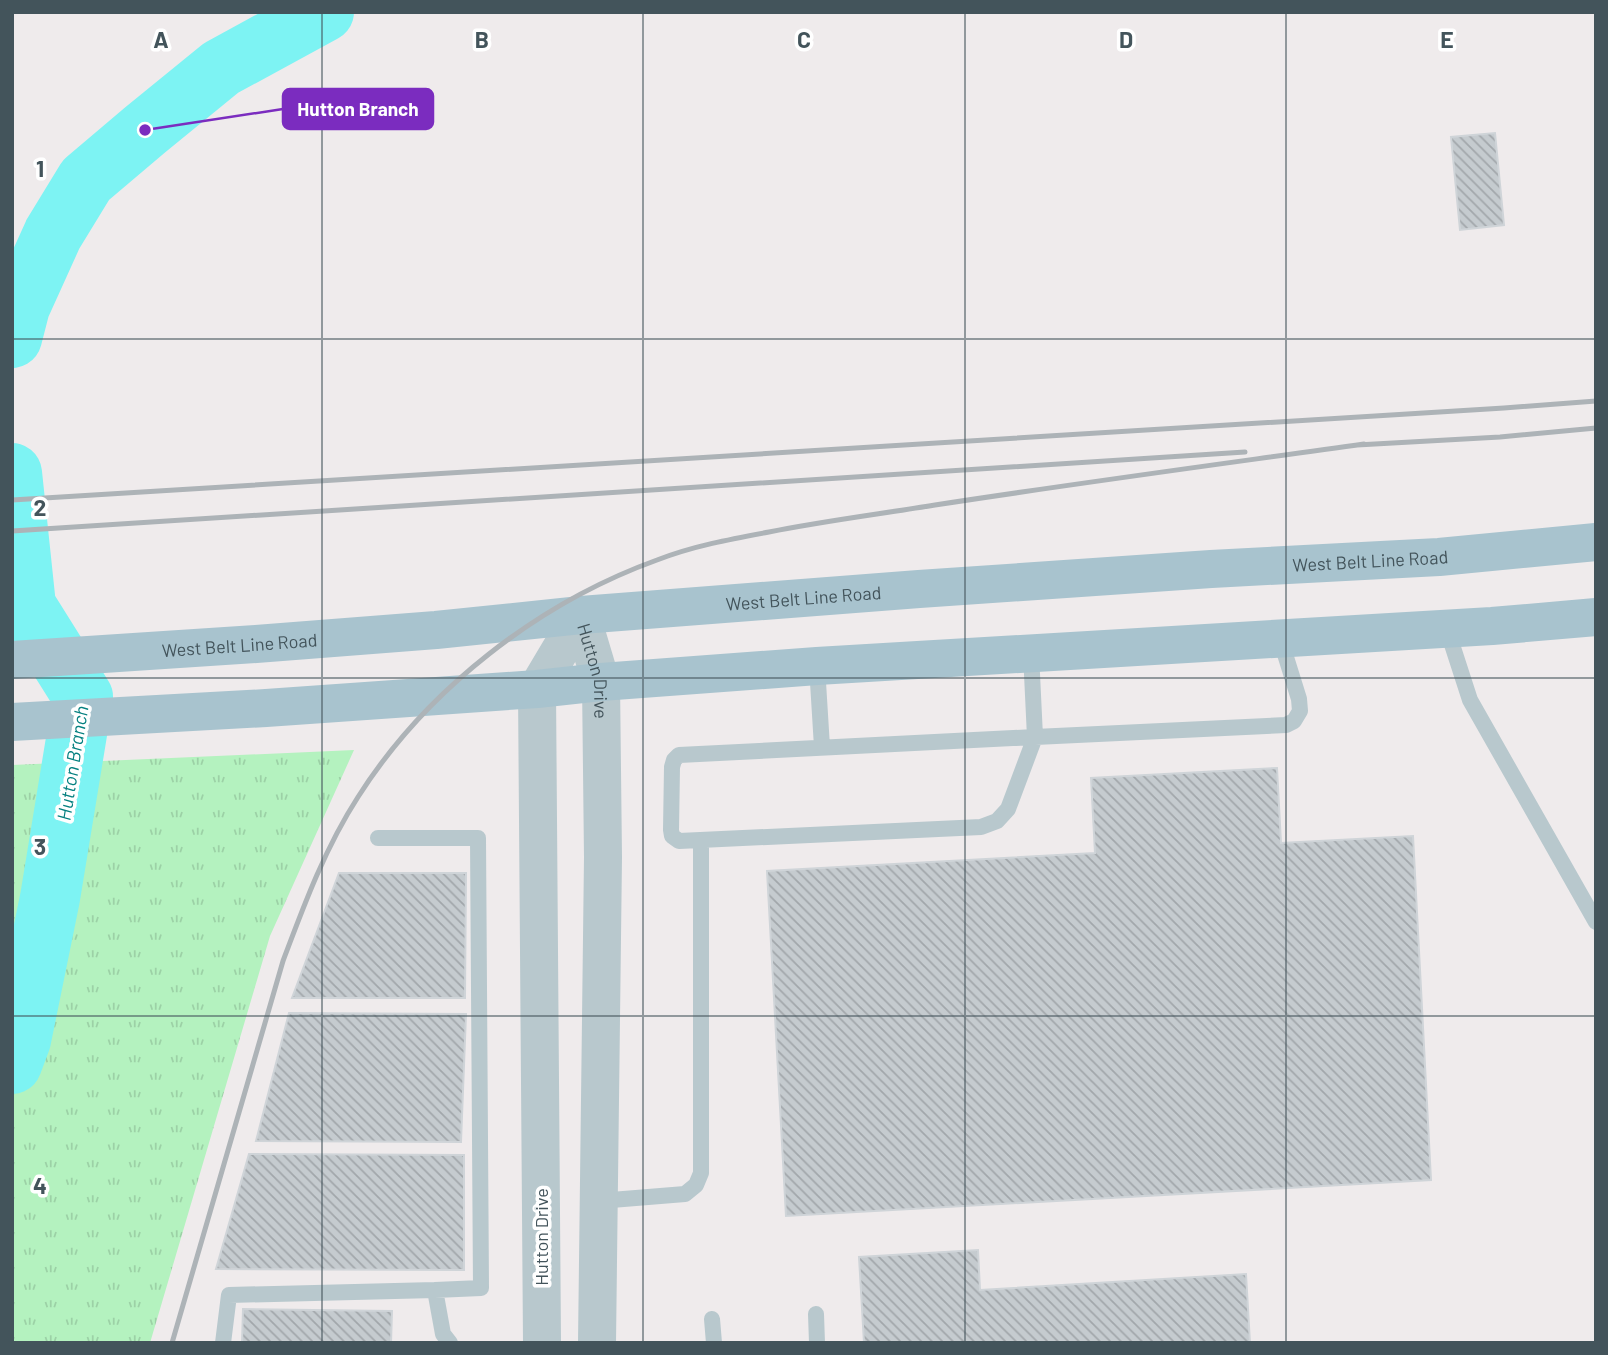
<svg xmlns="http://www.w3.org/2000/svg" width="1608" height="1355" viewBox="0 0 1608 1355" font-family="Barlow,sans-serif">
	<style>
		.grass { fill: url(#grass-tufts) }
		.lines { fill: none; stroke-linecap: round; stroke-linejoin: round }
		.river { stroke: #7df3f3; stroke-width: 60 }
		.building { fill: url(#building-back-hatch); stroke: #cfd4d8; stroke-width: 2 }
		.service { stroke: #b8c8cd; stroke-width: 16 }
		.tertiary { stroke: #b8c8cd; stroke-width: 38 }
		.primary { stroke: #a8c3ce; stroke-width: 38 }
		.rail { stroke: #adb3b7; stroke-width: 5 }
		.grid { fill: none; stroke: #43545b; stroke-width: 2; stroke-opacity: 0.55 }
		.labels { text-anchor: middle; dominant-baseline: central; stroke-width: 7; stroke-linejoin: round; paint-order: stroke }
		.street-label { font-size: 18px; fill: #43545b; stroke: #fff }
		.water-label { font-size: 19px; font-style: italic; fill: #058080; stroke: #fff }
		.grid-label { font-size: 23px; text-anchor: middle; font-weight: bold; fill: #43545b; stroke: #fff; stroke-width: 7; stroke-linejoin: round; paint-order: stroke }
		.leader { fill: none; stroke: #7b2cbf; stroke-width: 2.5 }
		.callout-dot { fill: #7b2cbf; stroke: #fff; stroke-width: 2.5 }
		.callout { fill: #7b2cbf; stroke: #7b2cbf; stroke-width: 2.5 }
		.callout-label { font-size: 19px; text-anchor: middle; font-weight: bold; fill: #fff }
	</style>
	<defs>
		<pattern id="grass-tufts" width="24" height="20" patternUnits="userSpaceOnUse" patternTransform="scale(1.75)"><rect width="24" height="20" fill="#b4f2bf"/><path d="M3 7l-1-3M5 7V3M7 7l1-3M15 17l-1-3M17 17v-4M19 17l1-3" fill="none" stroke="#9cd1a6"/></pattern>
		<pattern id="building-back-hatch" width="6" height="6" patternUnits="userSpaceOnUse" patternTransform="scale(1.75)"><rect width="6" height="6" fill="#c5cbcf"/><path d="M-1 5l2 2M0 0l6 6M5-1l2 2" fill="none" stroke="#a2a7ab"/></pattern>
	</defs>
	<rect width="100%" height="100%" fill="#efebec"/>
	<path class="grass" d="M354 750 270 936 150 1343H12V765Z"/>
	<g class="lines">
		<path class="river" d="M12 338 20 307 53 234 86 180 145 130 221 68 324 12
			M12 473 26 606 83 697 50 898 21 1040 12 1064"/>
	</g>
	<path class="building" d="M1495 133 1504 225 1460 230 1451 137Z
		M1277 768 1281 843 1413 836 1431 1180 786 1216 767 871 1095 853 1091 778Z
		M339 873H466L465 998H292Z
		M289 1013 466 1014 461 1142 256 1141Z
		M249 1154 464 1155V1270L216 1269Z
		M978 1250 980 1290 1246 1274 1250 1343H864L859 1257Z
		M243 1309 392 1311 391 1343H242Z"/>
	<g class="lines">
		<path class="service" d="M1447 629 1470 700 1596 922
			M1031 653 1035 737 679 755 674 760 672 767 671 830 672 836 679 841 981 827 997 821 1008 809 1035 737 1286 725 1294 721 1300 711 1299 699 1280 638
			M817 666 822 747
			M378 838H478L481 1288 435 1290
			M599 1201 685 1194 696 1185 701 1173V840
			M816 1314 817 1343
			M712 1319 714 1343
			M223 1343 229 1295 435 1290 443 1334 450 1343"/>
		<g class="tertiary">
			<path id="s1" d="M581 615 601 682 603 857 597 1343"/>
			<path d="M542 1343 537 689 581 615"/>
		</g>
		<g class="primary">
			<path id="s2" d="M12 660 256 644 436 630 581 615 919 589 1211 569 1439 557 1596 542"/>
			<path d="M12 722 266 708 537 689 601 682 817 666 1492 626 1596 617"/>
		</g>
		<path class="rail" d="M1357 445 1500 437 1596 428
			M12 500 1504 408 1596 401
			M12 531 1245 452
			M172 1343 283 961C304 905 325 848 358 797 426 690 538 603 657 560 693 546 731 539 769 532 824 521 880 514 935 505 1078 483 1221 464 1364 444"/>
	</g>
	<path class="grid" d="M322 12V1343M643 12V1343M965 12V1343M1286 12V1343M12 339H1596M12 678H1596M12 1016H1596"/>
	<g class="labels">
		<g class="street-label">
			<text stroke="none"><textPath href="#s2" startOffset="1362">West Belt Line Road</textPath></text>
			<text stroke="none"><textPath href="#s2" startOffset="794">West Belt Line Road</textPath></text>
			<text stroke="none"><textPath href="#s2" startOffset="228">West Belt Line Road</textPath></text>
			<text stroke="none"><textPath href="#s1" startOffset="58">Hutton Drive</textPath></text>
			<text transform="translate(541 1237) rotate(-90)">Hutton Drive</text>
		</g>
		<g class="water-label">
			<text transform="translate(72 763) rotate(-81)">Hutton Branch</text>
		</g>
	</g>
	<g class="grid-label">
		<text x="161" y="48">A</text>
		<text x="482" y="48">B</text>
		<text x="804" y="48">C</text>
		<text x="1126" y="48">D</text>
		<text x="1447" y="48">E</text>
		<text x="40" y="177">1</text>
		<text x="40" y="516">2</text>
		<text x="40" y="855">3</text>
		<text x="40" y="1194">4</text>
	</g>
	<path class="leader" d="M145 130L283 109"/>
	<circle class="callout-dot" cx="145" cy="130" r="7"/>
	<rect class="callout" x="283" y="89" width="150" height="40" rx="7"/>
	<g class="callout-label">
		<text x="358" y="116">Hutton Branch</text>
	</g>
	<rect width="1608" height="1355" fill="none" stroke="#43545b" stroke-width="28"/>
</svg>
